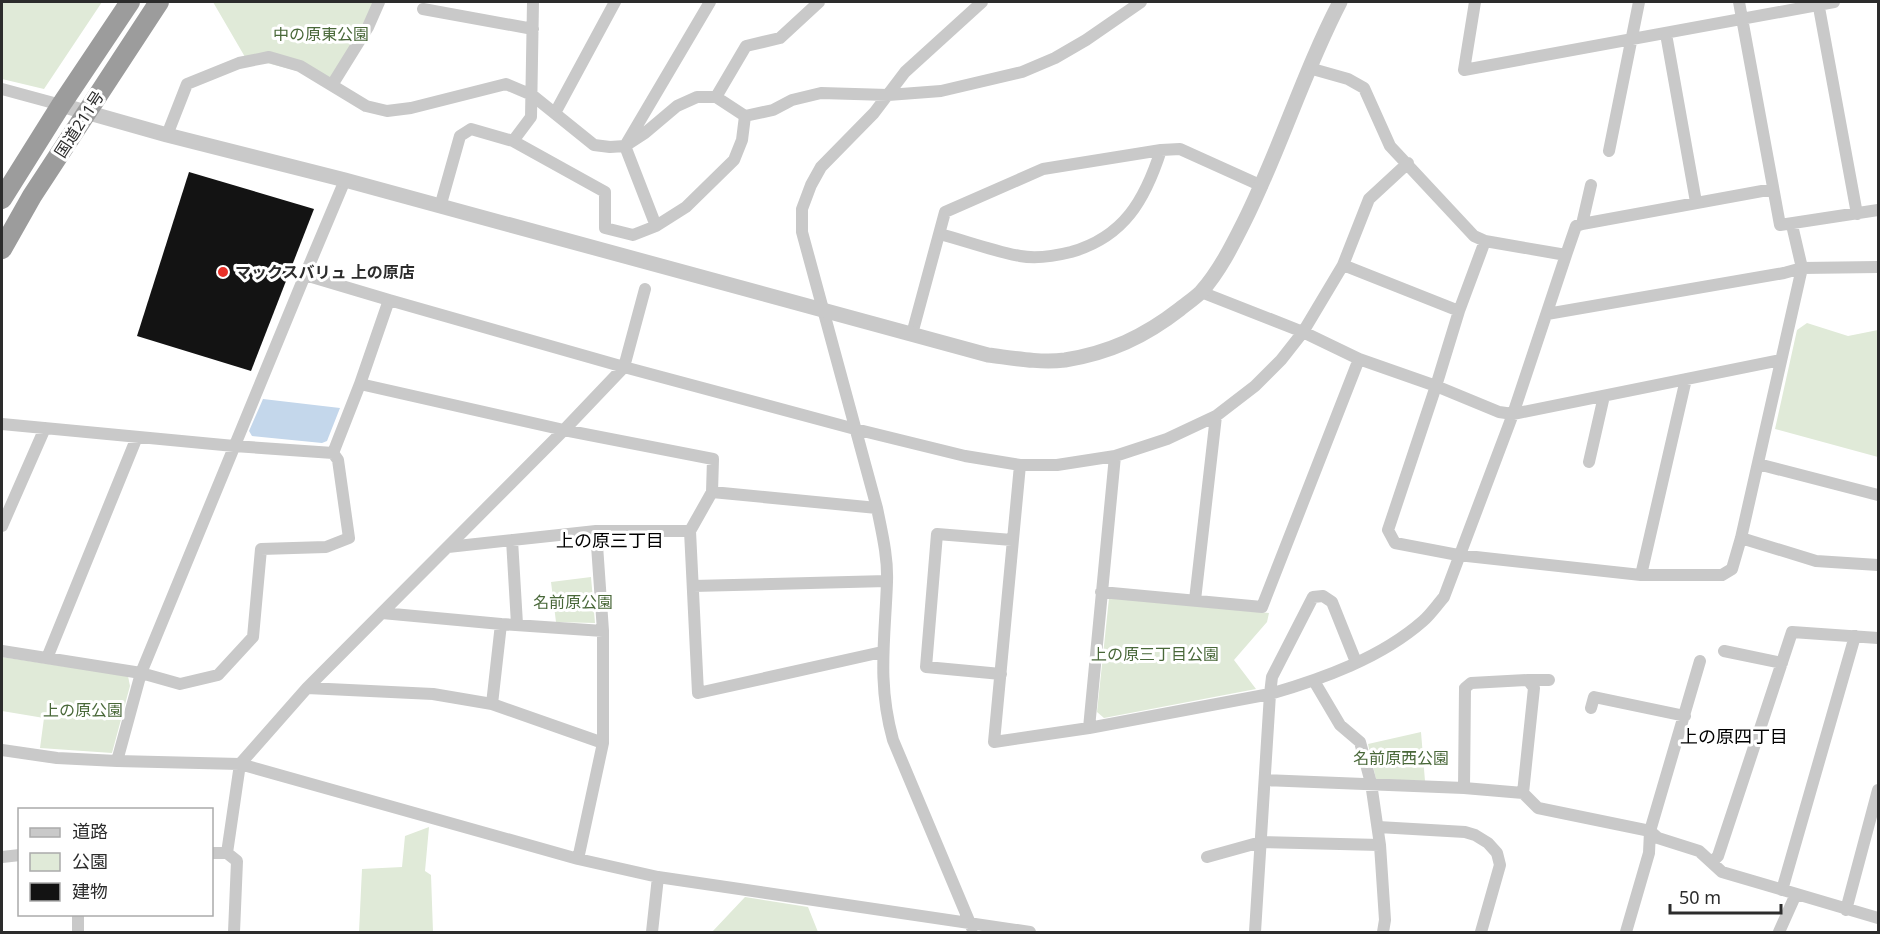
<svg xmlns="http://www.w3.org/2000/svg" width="1880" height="934" viewBox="0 0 1880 934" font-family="'Noto Sans','Noto Sans JP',sans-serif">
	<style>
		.green { fill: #e0ead8 }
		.water { fill: #c4d7eb }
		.building { fill: #131313 }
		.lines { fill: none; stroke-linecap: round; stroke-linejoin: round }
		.minor { stroke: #c9c9c9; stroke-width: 12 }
		.tertiary { stroke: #c9c9c9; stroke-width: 15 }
		.trunk { stroke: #9c9c9c; stroke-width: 20 }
		.poi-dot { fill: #e83129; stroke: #fff; stroke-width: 2 }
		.labels { text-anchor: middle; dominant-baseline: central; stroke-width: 6; stroke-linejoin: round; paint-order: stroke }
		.park-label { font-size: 16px; fill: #496839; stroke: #fff }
		.street-label { font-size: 16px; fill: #2c2c2c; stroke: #fff }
		.poi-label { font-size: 16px; font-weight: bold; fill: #2c2c2c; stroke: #fff; text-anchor: start }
		.neighbourhood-label { font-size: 18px; fill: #000; stroke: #fff }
	</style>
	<rect width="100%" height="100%" fill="#fff"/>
	<path class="green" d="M2 2H102L44 89 2 79Z
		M213 2H376L331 80 245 57Z
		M1807 323 1848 336 1878 330V457L1775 429 1797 330Z
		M591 577 595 623 556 622 551 582Z
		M1109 598 1269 613 1267 622 1234 660 1256 689 1104 718 1097 712Z
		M2 657 128 676 130 686 112 753 40 748 44 718 2 711Z
		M1421 732 1425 781 1376 779 1368 744Z
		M429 827 425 871 431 875 433 932H359L362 869 402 867 405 836Z
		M745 897 808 907 818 932H712Z"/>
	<path class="water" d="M263 399 340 408 327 441 322 443 252 436 249 431Z"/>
	<path class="building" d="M189 172 314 209 251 371 137 336Z"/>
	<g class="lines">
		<path class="minor" d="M1475 2 1464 70 1834 2
			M1739 2 1780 225 1878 210
			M1818 2 1857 214
			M423 9 533 29
			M1666 34 1696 202
			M1309 68 1348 79 1364 88 1390 146 1474 236 1485 241 1566 255 1513 414 1444 597C1437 605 1431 614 1423 621 1381 658 1322 679 1270 694L1272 677 1313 597 1323 596 1332 602 1356 662
			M332 85 368 27 379 2
			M2 89 61 105
			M716 97 746 46 780 38 819 2
			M555 113 615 2
			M167 135 187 84 239 63 269 57 300 66 366 106 387 111 411 108 506 84 532 95 594 145 610 147 625 146 645 133 677 106 697 97H716L745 116 773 110 792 100 821 93 888 95 941 91 1022 72 1055 58 1086 40 1141 2
			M513 141 531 117 533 2
			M1609 151 1639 2
			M345 180 305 275 389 300 360 384 564 430 713 459 712 492 690 531 698 693 882 652
			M440 207 460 136 471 129 513 141 605 192V228L633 235 656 226 686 207 734 160 742 140 745 116
			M1582 224 1773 189
			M656 226 625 146 710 2
			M940 234C966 241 993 251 1020 256 1037 259 1055 256 1071 252 1124 237 1145 200 1161 150
			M1566 255 1576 226 1582 224 1591 185
			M1343 265 1459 311 1436 386 1388 530 1395 543 1458 555 1641 575H1722L1732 569 1741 538 1802 268 1792 225
			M1201 292 1303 332 1359 359 1436 386 1499 412 1513 414 1781 360
			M389 300 624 367 645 289
			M1459 311 1485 241
			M1547 314 1784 273 1802 268 1878 267
			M912 334 945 212 1043 169 1161 150 1180 149 1262 186
			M2 424 234 446 333 453
			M333 453 360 384
			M1589 462 1604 396
			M1758 464 1878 495
			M1020 465 994 742 1089 728 1270 694 1255 932
			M712 492 877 508
			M2 526 45 428
			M1741 538 1816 561 1878 565
			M512 540 517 624
			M448 547 596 531H690
			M1641 575 1686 379
			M693 586 887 581
			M1101 592 1262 607 1359 359
			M1195 600 1216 416
			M382 613 501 624 603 631
			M2 651 141 673 180 684 218 675 253 637 261 549 326 547 349 538 338 460 333 453
			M1724 651 1782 663
			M47 658 137 437
			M1001 674 926 667 937 534 1012 540
			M1528 680H1549
			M1314 681 1340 725 1360 742 1371 783 1380 845 1385 920 1383 932
			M307 688 433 694 492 704 603 743
			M492 704 501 624
			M1591 708 1594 697 1685 716
			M1089 728 1115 456
			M2 750 57 758 117 761 240 764 578 859 658 877 1030 932
			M117 761 141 673 305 275
			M1265 780 1464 788 1523 793 1538 808 1650 831 1658 838 1699 851 1722 872 1878 918
			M1464 788 1465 688 1471 683 1528 680 1534 688 1523 793
			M1378 827 1465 832 1475 835 1488 843 1497 853 1500 865 1481 932
			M212 853H227L237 861 234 932
			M227 853 240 764 307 688 564 430 624 367 855 429 965 456 1020 465H1057L1115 456 1167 439 1216 416 1255 386 1281 360 1303 332 1343 265 1369 199 1408 163
			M2 857 20 855
			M1207 857 1261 842 1380 845
			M578 859 603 743V631L596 531
			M1712 862 1718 856 1792 632 1878 638
			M1782 890 1855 636
			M1846 910 1878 790
			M972 928 893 740C877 683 885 639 887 582 888 557 882 533 877 508L802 232V209L811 185 821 167 874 113 905 72 982 2
			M78 932V914
			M652 932 658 877
			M1626 932 1649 853 1650 831 1700 661
			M1779 932 1796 894"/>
		<path class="tertiary" d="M61 105 167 135 345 180 988 355C1013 358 1039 363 1065 360 1109 353 1144 337 1180 309 1186 304 1195 298 1201 292 1219 272 1232 246 1244 222 1280 150 1303 73 1340 2"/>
		<path class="trunk" d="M2 199 61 105 130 2
			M2 249 32 196 159 2"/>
	</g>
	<circle class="poi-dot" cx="223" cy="272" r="6"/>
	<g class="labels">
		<g class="park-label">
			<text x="321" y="34">中の原東公園</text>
			<text x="573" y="602">名前原公園</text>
			<text x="1155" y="654">上の原三丁目公園</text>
			<text x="83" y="710">上の原公園</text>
			<text x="1401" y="758">名前原西公園</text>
		</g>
		<g class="street-label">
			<text transform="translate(79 124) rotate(-57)">国道211号</text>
		</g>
		<g class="poi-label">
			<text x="235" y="272">マックスバリュ 上の原店</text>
		</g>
		<g class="neighbourhood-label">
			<text x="610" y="540">上の原三丁目</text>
			<text x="1734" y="736">上の原四丁目</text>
		</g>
	</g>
	<rect width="1880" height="934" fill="none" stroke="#2c2c2c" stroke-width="6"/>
	<rect x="18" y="808" width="195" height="108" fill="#ffffff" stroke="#ababab" stroke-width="1.5"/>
	<rect x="30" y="828" width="30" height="9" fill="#c9c9c9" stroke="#ababab" stroke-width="1.5"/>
	<text x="72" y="838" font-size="18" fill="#2c2c2c">道路</text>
	<rect x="30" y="853" width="30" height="18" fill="#e0ead8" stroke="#ababab" stroke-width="1.5"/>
	<text x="72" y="868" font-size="18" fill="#2c2c2c">公園</text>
	<rect x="30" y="883" width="30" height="18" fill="#131313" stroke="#ababab" stroke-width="1.5"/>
	<text x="72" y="898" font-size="18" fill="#2c2c2c">建物</text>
	<path d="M1670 904v9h111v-9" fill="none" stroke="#2c2c2c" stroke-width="3"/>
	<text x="1679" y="904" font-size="18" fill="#2c2c2c" stroke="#ffffff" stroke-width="4.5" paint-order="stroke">50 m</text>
</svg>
